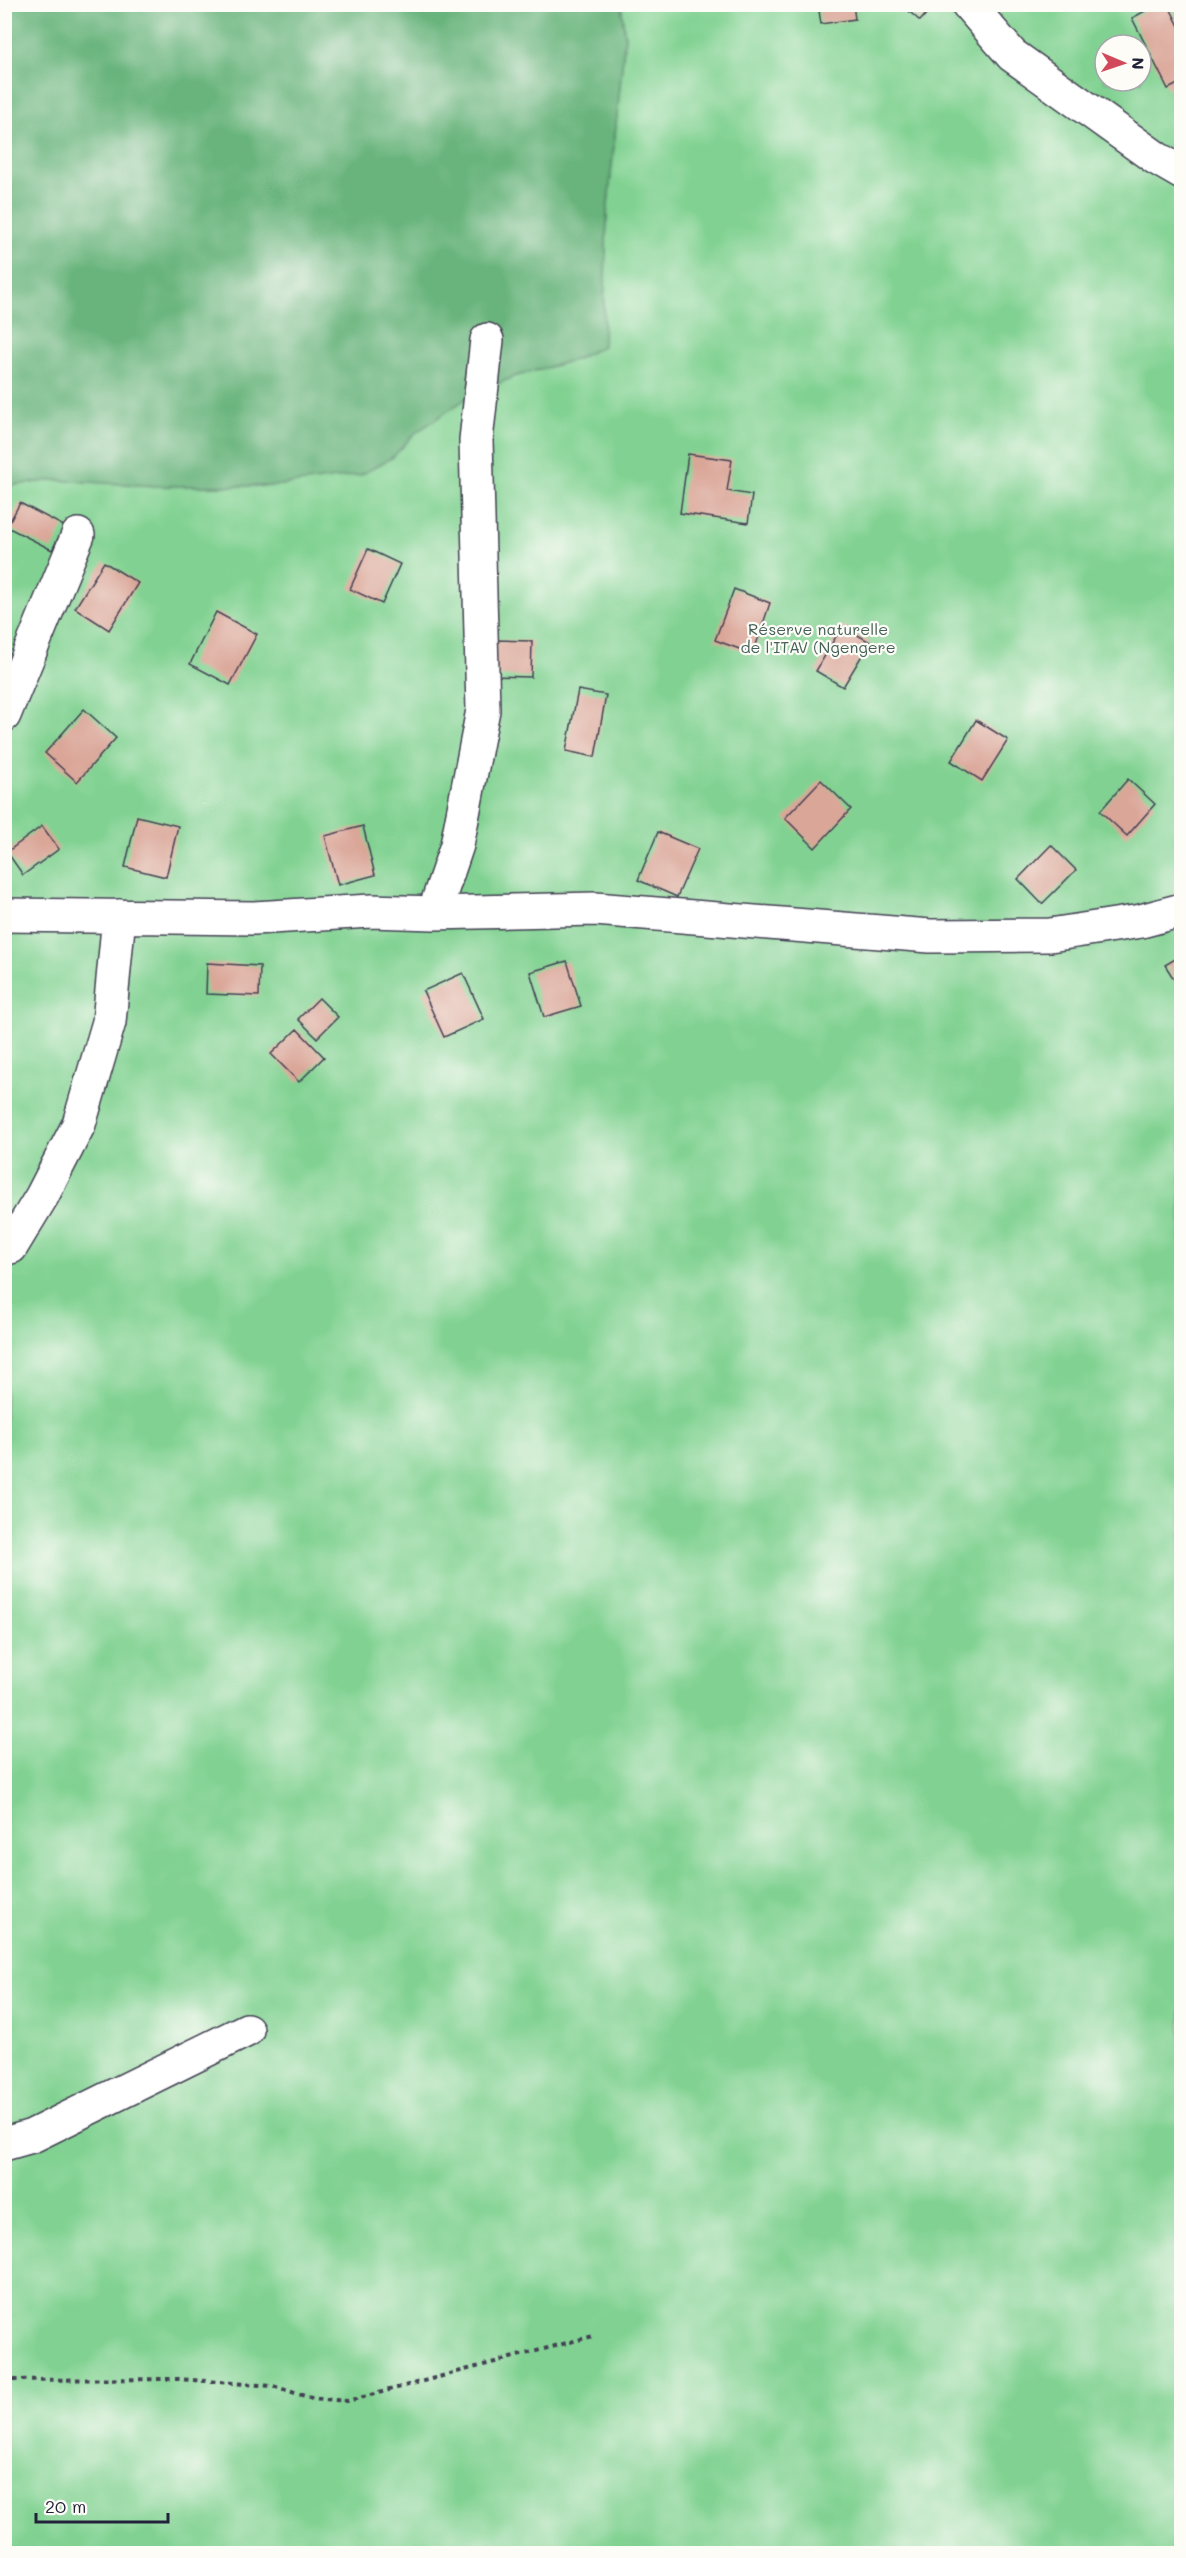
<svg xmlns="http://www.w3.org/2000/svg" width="1186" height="2558" viewBox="0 0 1186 2558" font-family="Mali,sans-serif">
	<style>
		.green { fill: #81d292; stroke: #527a66; stroke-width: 1.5; fill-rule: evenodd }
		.forest { fill: #68b47c; stroke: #456b5c; stroke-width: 1.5 }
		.building { fill: #daa698 }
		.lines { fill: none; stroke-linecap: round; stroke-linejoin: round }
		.minor-casing { stroke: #424052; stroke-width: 36 }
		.path { stroke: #424052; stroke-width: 4; stroke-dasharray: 4.5 4.5; stroke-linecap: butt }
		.minor { stroke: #fff; stroke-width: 33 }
		.labels { text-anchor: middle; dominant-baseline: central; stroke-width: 4.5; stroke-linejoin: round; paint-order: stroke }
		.park-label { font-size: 16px; fill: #436059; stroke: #fdfcf7 }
	</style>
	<rect width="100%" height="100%" fill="#fdfcf7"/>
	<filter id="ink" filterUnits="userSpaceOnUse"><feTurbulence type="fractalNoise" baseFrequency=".0167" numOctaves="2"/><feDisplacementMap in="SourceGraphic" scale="12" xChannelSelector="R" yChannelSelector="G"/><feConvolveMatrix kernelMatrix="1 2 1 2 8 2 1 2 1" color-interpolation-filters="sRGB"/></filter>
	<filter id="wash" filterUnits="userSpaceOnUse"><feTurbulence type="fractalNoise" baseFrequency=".008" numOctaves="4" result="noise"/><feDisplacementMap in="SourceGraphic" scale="24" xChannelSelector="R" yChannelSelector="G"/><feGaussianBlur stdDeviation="1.35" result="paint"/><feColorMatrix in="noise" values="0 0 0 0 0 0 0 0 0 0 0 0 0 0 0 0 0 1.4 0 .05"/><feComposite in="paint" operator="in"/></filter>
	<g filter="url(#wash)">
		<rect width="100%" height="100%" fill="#f8ead7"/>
		<path class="green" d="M621 5H1181V2553L5 2554V486L55 480 158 486H273L393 457 414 434 470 396 513 377 577 359 602 346 607 214 625 36ZM1105 45H1141V81H1105Z"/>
		<path class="forest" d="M5 5H621L625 36 607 214 603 346 577 359 513 377 470 396 414 434 393 457 361 475 273 486H158L55 480 5 486Z"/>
		<g id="blocks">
			<path class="building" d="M818 4H853L855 19 821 24Z
				M901 4H935L920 21Z
				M1158 4H1168L1182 32V82L1168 89 1132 18Z
				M688 454 732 460 727 491 752 495 748 523 680 513Z
				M20 503 64 526 52 550 7 527Z
				M368 549 400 564 382 604 350 589Z
				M104 562 138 583 109 630 75 608Z
				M734 589 770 603 753 654 715 640Z
				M216 612 257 634 230 685 190 664Z
				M842 626 870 642 843 687 816 671Z
				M493 640 532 641 531 677 492 676Z
				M578 690 606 695 595 757 566 751Z
				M84 709 116 738 77 782 45 753Z
				M976 720 1008 740 982 781 951 761Z
				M1128 779 1155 804 1127 836 1100 811Z
				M821 780 851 809 815 848 785 818Z
				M137 816 178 826 166 877 125 867Z
				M42 826 59 849 23 875 7 852Z
				M363 826 375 875 338 885 325 836Z
				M658 832 698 849 677 897 638 880Z
				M1051 845 1076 870 1042 904 1018 879Z
				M1182 955V992L1165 965Z
				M567 961 581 1006 544 1017 530 972Z
				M207 963 260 966 259 996 206 994Z
				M463 973 484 1019 444 1037 423 991Z
				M319 998 338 1017 317 1038 298 1019Z
				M297 1029 324 1057 299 1082 271 1054Z"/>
		</g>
	</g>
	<g filter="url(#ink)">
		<use href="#blocks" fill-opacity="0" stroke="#424052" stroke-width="1.5"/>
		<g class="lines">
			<defs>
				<path id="minor" d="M968 4 1012 55 1156 158 1182 173
					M4 715 78 535
					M434 913 457 845 483 710 476 440 487 340
					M4 915 254 918 371 911 434 913 595 909 930 936 1050 935 1141 921 1182 910
					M4 1248 11 1247 42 1196 79 1124 109 1022 119 916
					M4 2144 32 2136 247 2030"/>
			</defs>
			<use href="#minor" class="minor-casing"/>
			<path class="path" d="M4 2380 178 2379 273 2386 311 2398 348 2401 593 2336"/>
			<use href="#minor" class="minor"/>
		</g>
	</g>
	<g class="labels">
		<g class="park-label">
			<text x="818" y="628">Réserve naturelle<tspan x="818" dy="18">de l'ITAV (Ngengere</tspan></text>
		</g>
	</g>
	<rect width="1186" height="2558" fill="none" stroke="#fdfcf7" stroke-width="24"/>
	<g transform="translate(1123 63) rotate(92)"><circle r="28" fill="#fdfcf7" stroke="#a5a5ac" stroke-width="1.5"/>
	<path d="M0-4.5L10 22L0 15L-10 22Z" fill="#d1495b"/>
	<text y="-9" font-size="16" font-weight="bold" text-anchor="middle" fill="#22223b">N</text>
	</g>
	<path d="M36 2513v9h132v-9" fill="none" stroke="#22223b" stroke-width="3"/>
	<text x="45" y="2513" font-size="18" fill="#22223b" stroke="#fdfcf7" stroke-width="4.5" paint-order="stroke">20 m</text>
</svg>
